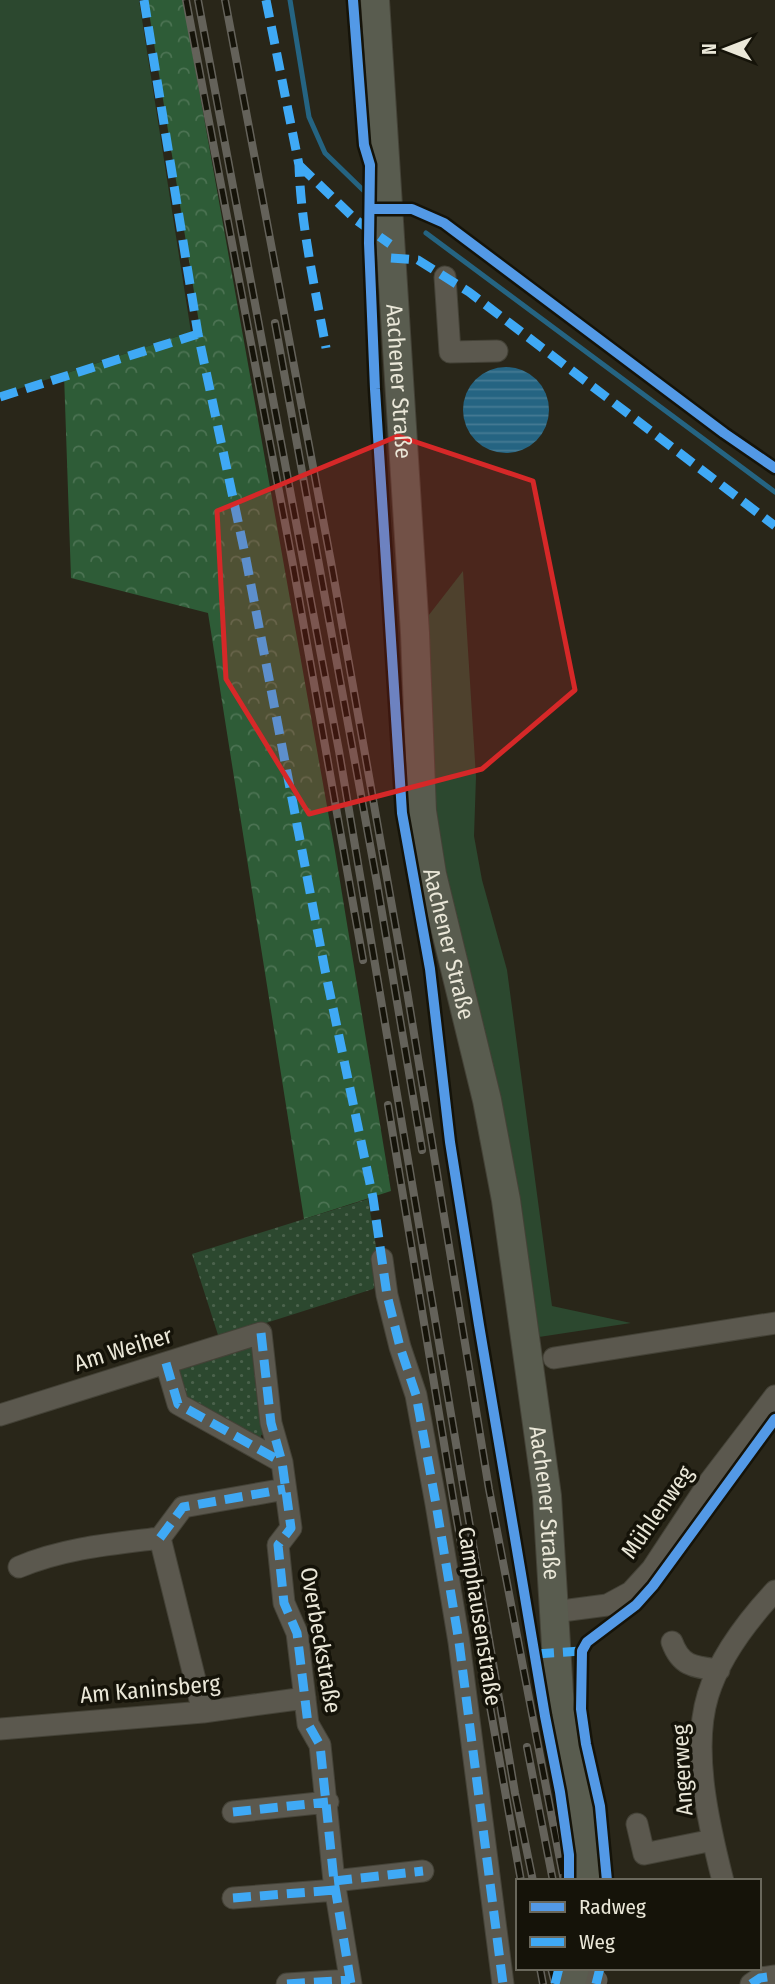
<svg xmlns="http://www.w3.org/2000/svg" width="775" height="1984" viewBox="0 0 775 1984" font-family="'Fira Sans Condensed',sans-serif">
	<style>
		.grass { fill: #2c482f }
		.forest { fill: url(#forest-crowns) }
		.park { fill: url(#park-dots) }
		.water { fill: url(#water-rules) }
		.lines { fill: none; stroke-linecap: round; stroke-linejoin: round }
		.stream { stroke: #256482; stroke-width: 5 }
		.minor-casing { stroke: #444237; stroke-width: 23 }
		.major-casing { stroke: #444237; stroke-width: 30 }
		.minor { stroke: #5b584e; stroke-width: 21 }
		.major { stroke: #595c4f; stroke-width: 28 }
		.rail-casing { stroke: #64625a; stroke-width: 8 }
		.rail { stroke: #151309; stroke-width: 5; stroke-dasharray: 16; stroke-linecap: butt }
		.minor-bridge-casing { stroke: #444237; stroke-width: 23; stroke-linecap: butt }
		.major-bridge-casing { stroke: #444237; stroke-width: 30; stroke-linecap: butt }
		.minor-bridge { stroke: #5b584e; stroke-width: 21 }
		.major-bridge { stroke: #595c4f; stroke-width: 28 }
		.quiet { stroke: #3fa9f5; stroke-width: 9; stroke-dasharray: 18 9; stroke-linecap: butt }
		.cycleway-casing { stroke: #151309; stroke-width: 15 }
		.cycleway { stroke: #5399e6; stroke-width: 10 }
		.marked { fill: #d62828; fill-opacity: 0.2; stroke: #d62828; stroke-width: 5; stroke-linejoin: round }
		.labels { text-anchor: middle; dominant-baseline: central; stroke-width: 7; stroke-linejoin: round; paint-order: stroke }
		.street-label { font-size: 23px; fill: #eae7d8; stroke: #151309 }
	</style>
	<defs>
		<pattern id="forest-crowns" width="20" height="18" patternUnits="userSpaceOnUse" patternTransform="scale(1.75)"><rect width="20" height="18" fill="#2e5c37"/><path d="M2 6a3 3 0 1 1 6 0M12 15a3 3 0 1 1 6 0" fill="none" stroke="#4c7353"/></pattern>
		<pattern id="park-dots" width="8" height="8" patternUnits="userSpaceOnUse" patternTransform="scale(1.75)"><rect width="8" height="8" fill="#2c482f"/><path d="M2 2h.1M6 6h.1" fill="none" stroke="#4b624c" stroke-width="1.8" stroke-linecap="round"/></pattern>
		<pattern id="water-rules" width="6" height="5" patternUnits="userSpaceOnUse" patternTransform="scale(1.75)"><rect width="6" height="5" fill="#256482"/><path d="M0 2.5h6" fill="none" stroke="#457a93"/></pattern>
	</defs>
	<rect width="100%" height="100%" fill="#292619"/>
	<path class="grass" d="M0 0H139L191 332 0 395Z
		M463 571 476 777 474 836 482 880 507 970 552 1306 631 1323 539 1337 501 1108 440 868 425 620Z"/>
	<path class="forest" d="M147 0H183L335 851 391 1191 304 1219 208 613 71 578 64 374 200 329Z"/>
	<path class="park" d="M368 1199 381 1276 373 1289 219 1338 192 1254Z
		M248 1344 255 1351 265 1434 261 1435V1441L185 1402 173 1366Z"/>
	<path class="water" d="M463 410a43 43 0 1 1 86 0a43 43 0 1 1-86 0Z"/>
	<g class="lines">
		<path class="stream" d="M290 0 309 117 325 153 363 190
			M426 233 775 492"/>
		<defs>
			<path id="minor" d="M445 277 450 352 497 351
				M382 1259 387 1295 400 1347 416 1395 436 1504 459 1642 503 1984
				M554 1358 775 1323
				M166 1363 178 1404 282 1462
				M0 1415 261 1333 271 1423 282 1462 291 1528 278 1545 284 1603 297 1633 308 1724 320 1745 334 1881 351 1984
				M160 1538 183 1507 285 1489
				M19 1567C64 1548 112 1544 160 1538L203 1712
				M554 1612 607 1605 631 1592 652 1569 710 1481 775 1396
				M672 1642C681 1667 695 1667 719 1670
				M0 1729 203 1712 305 1698
				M233 1812 328 1802
				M637 1824 644 1854 713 1840
				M334 1881 423 1871
				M723 1881C709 1826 691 1750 708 1695 720 1656 748 1620 775 1591
				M233 1898 336 1890
				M287 1984 350 1980
				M751 1984 760 1978 775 1976"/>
			<g id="major">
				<path id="s1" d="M375 0 415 633 422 811 432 874 487 1100 506 1200 547 1496 559 1694 569 1752 578 1789 584 1832 587 1881"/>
			</g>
		</defs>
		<use href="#minor" class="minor-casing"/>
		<use href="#major" class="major-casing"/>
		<use href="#minor" class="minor"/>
		<use href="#major" class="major"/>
		<defs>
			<path id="rail" d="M186 0 293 565 363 960
				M198 0 339 751 515 1793 533 1881
				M225 0 331 562 407 991 489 1489 564 1881
				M275 323 377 883 422 1150
				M388 1105 453 1498 521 1881
				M527 1747 553 1881
				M540 1968 543 1984
				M551 1968 555 1984
				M581 1968 584 1984"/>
		</defs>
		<use href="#rail" class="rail-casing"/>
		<use href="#rail" class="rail"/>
		<defs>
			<path id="minor-bridge" d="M574 1972 597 1980"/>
			<path id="major-bridge" d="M571 1984 575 1968"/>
		</defs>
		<use href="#minor-bridge" class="minor-bridge-casing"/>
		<use href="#major-bridge" class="major-bridge-casing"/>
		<use href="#minor-bridge" class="minor-bridge"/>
		<use href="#major-bridge" class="major-bridge"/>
		<path class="quiet" d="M144 0 198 334 245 554 325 970 373 1198 387 1295 400 1347 416 1395 436 1504 459 1642 503 1984
			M266 0 299 165C301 227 315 288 326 348
			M299 165 356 220 390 244
			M391 258 418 260 469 292 775 526
			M0 397 198 334
			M261 1333 271 1423 282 1462 291 1528 278 1545 284 1603 297 1633 308 1724 320 1745 334 1881 351 1984
			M166 1363 178 1404 282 1462
			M160 1538 183 1507 285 1489
			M536 1654 582 1651
			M233 1812 328 1802
			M334 1881 423 1871
			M233 1898 336 1890
			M287 1984 350 1980
			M555 1984 559 1968
			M596 1984 600 1968
			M751 1984 760 1978 775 1976"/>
		<defs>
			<path id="cycleway" d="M353 0 364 145 370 165 369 243 375 389 402 813 430 969 450 1142 479 1325 545 1716 560 1792 569 1855V1881
				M370 209H412L444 223 724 433 775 468
				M607 1881 600 1806 586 1744 581 1709 582 1651 587 1642 636 1605 653 1586 775 1419"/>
		</defs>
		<use href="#cycleway" class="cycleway-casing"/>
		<use href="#cycleway" class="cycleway"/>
	</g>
	<path class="marked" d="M398 436 533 481 575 690 482 769 309 814 226 679 217 511Z"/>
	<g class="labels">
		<g class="street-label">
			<text stroke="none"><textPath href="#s1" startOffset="382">Aachener Straße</textPath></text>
			<text stroke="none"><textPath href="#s1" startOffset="948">Aachener Straße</textPath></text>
			<text transform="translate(123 1349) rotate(-17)">Am Weiher</text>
			<text stroke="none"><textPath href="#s1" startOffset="1516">Aachener Straße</textPath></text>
			<text transform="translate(657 1512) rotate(-55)">Mühlenweg</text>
			<text transform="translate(480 1616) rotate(81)">Camphausenstraße</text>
			<text transform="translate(321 1640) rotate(80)">Overbeckstraße</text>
			<text transform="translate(150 1689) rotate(-5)">Am Kaninsberg</text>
			<text transform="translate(682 1770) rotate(-93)">Angerweg</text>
		</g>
	</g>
	<rect x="516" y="1879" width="245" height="91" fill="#151309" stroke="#6a685c" stroke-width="2"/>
	<rect x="530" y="1902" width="35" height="10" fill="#5399e6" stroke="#6a685c" stroke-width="2"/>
	<text x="579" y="1914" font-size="21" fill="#eae7d8">Radweg</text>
	<rect x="530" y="1937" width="35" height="10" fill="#3fa9f5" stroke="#6a685c" stroke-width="2"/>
	<text x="579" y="1949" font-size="21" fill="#eae7d8">Weg</text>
	<g transform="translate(726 49) rotate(270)" stroke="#151309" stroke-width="5" paint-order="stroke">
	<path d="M0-5L12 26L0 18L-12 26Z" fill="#eae7d8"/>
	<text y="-10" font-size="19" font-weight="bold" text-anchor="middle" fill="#eae7d8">N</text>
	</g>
</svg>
